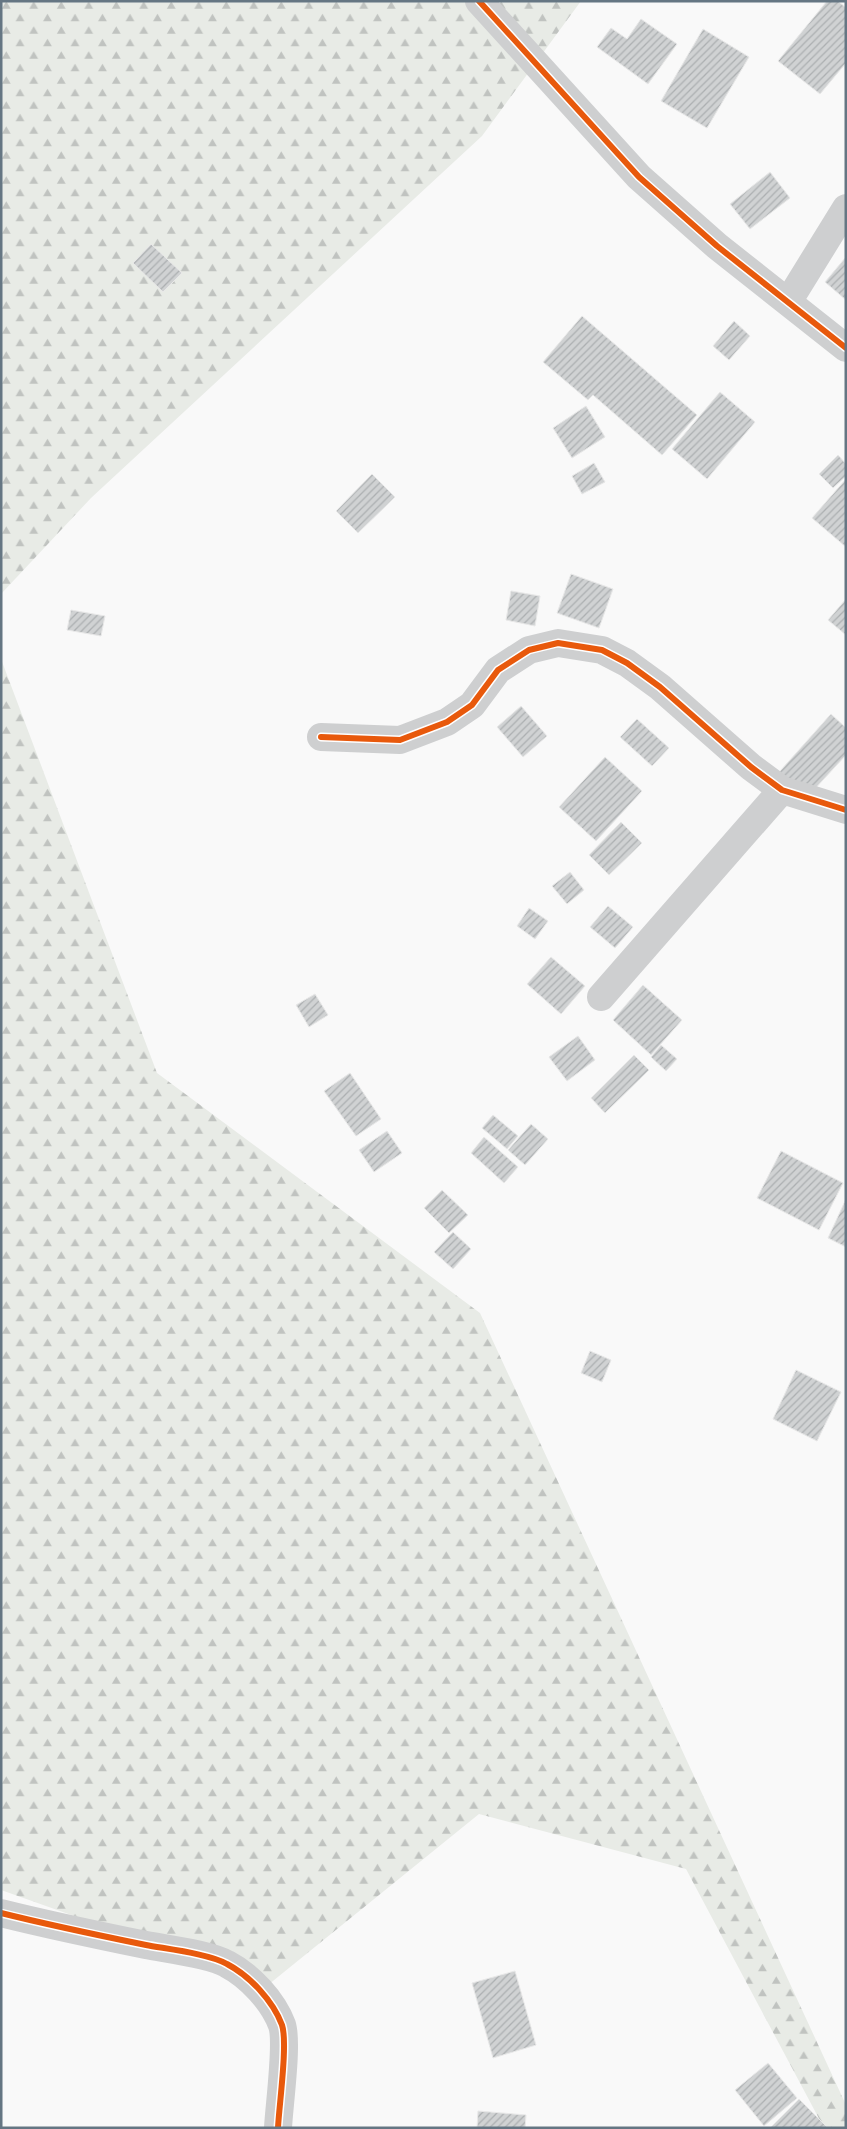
<svg xmlns="http://www.w3.org/2000/svg" width="847" height="2129" viewBox="0 0 847 2129" font-family="Cabin,sans-serif">
	<style>
		.forest { fill: url(#forest-firs) }
		.building { fill: url(#building-hatch); stroke: #e8e8e8 }
		.lines { fill: none; stroke-linecap: round; stroke-linejoin: round }
		.minor { stroke: #cecfd0; stroke-width: 28 }
		.cycleway-casing { stroke: #fff; stroke-width: 9 }
		.cycleway { stroke: #e8590c; stroke-width: 6 }
	</style>
	<defs>
		<pattern id="forest-firs" width="22" height="20" patternUnits="userSpaceOnUse" patternTransform="scale(1.25)"><rect width="22" height="20" fill="#e8ebe6"/><path d="M5 1l3.5 6h-7zM16 11l3.5 6h-7z" fill="#c0c3c0"/></pattern>
		<pattern id="building-hatch" width="6" height="6" patternUnits="userSpaceOnUse" patternTransform="scale(1.25)"><rect width="6" height="6" fill="#d0d2d3"/><path d="M-1 1l2-2M0 6l6-6M5 7l2-2" fill="none" stroke="#acafb1"/></pattern>
	</defs>
	<rect width="100%" height="100%" fill="#f9f9f9"/>
	<path class="forest" d="M1 1H581L482 136 91 498 1 594Z
		M1 659 157 1073 480 1313 846 2105V2128H824L686 1869 479 1814 268 1985 1 1890Z"/>
	<path class="building" d="M827 1H838L846 8V63L820 94 778 61Z
		M641 19 677 44 648 84 597 47 611 28 627 39Z
		M703 29 749 57 707 128 661 101Z
		M770 172 790 198 750 229 730 204Z
		M151 244 182 273 163 292 133 263Z
		M846 257V300L825 282Z
		M582 316 697 415 662 455 593 395 588 400 543 362Z
		M734 321 750 336 729 360 713 346Z
		M720 392 755 422 707 479 672 449Z
		M586 406 605 437 572 458 553 428Z
		M838 455 846 464V476L833 488 819 474Z
		M594 463 605 482 582 494 572 476Z
		M372 474 395 497 358 533 336 511Z
		M846 479V547L812 518Z
		M571 574 613 589 599 628 557 613Z
		M511 591 540 596 535 626 506 620Z
		M846 599V635L828 620Z
		M71 610 105 616 101 636 67 630Z
		M521 706 547 736 523 757 497 727Z
		M831 714 846 728V755L800 805 772 780Z
		M637 719 669 748 652 766 620 737Z
		M605 757 642 791 596 841 559 807Z
		M621 822 642 843 609 875 589 855Z
		M570 872 584 890 567 904 552 886Z
		M608 906 633 927 615 948 590 927Z
		M529 908 548 921 535 939 517 926Z
		M551 957 585 986 561 1014 527 984Z
		M643 985 682 1020 651 1055 613 1020Z
		M315 994 328 1015 309 1027 296 1005Z
		M578 1036 595 1060 567 1081 549 1057Z
		M661 1045 677 1059 666 1071 651 1057Z
		M634 1055 649 1070 605 1113 591 1098Z
		M350 1073 381 1119 356 1136 324 1091Z
		M493 1115 518 1136 507 1149 482 1128Z
		M531 1124 548 1139 525 1165 508 1150Z
		M387 1131 402 1153 374 1172 359 1150Z
		M484 1137 518 1167 504 1183 471 1153Z
		M781 1151 843 1183 819 1230 757 1198Z
		M442 1190 468 1215 449 1233 424 1208Z
		M846 1199V1247L828 1238Z
		M453 1232 471 1249 453 1269 434 1252Z
		M590 1351 611 1360 602 1382 581 1373Z
		M796 1370 841 1392 817 1441 773 1419Z
		M515 1971 536 2045 493 2058 472 1983Z
		M768 2063 797 2098 764 2126 735 2090Z
		M799 2099 828 2128H770Z
		M478 2111 526 2115 525 2128H477Z"/>
	<g class="lines">
		<path class="minor" d="M479 1 639 177 717 246 846 348
			M788 302 846 208
			M321 737 400 740 447 722 472 705 498 670 529 650 558 643 602 650 627 663 660 687 751 767 782 790 846 810
			M601 997 782 790
			M1 1913C49 1925 97 1935 146 1945 167 1949 210 1954 227 1964 250 1976 273 2001 282 2025 288 2043 279 2106 278 2128"/>
		<defs>
			<path id="cycleway" d="M479 1 639 177 717 246 846 348
				M321 737 400 740 447 722 472 705 498 670 529 650 558 643 602 650 627 663 660 687 751 767 782 790 846 810
				M1 1913C49 1925 97 1935 146 1945 167 1949 210 1954 227 1964 250 1976 273 2001 282 2025 288 2043 279 2106 278 2128"/>
		</defs>
		<use href="#cycleway" class="cycleway-casing"/>
		<use href="#cycleway" class="cycleway"/>
	</g>
	<rect width="847" height="2129" fill="none" stroke="#657683" stroke-width="5"/>
</svg>
